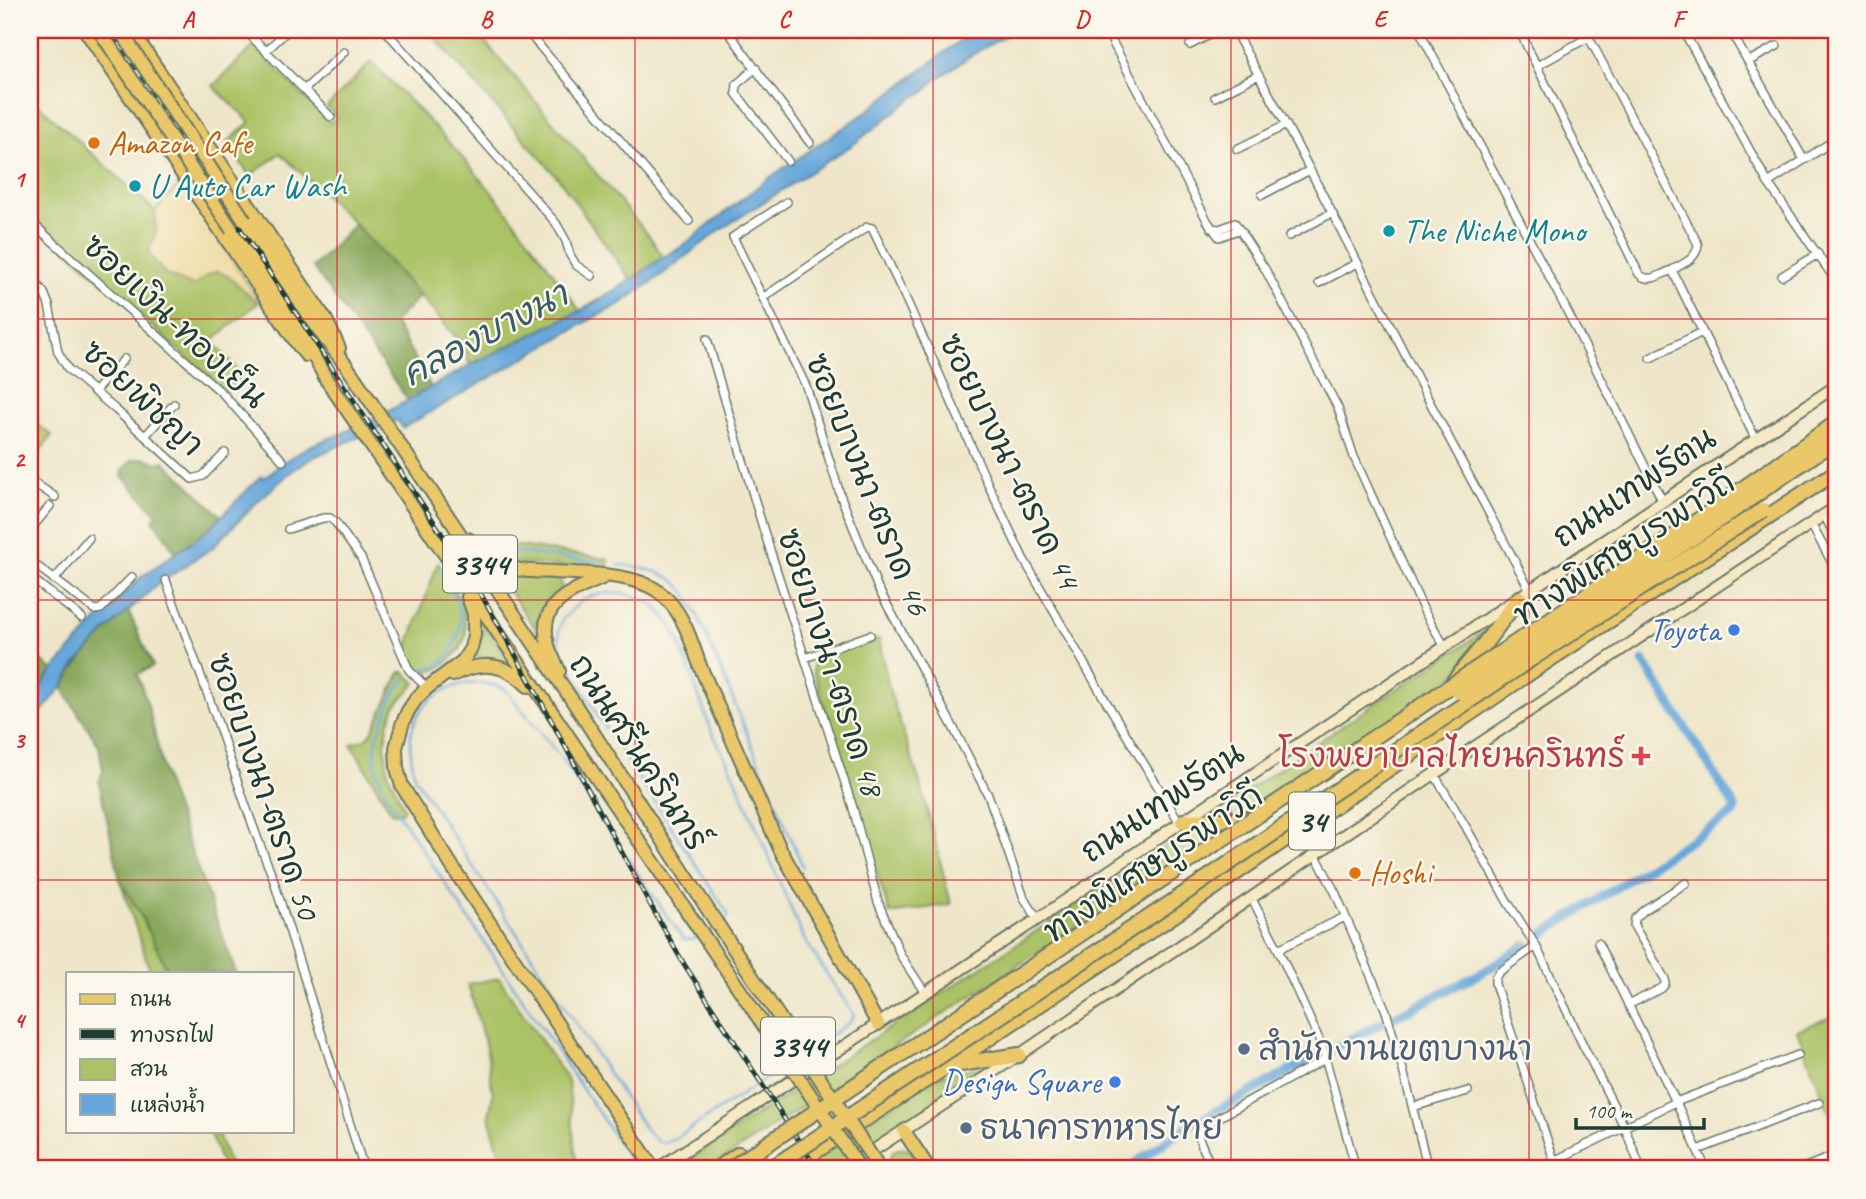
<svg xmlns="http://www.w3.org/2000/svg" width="1866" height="1199" viewBox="0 0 1866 1199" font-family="Caveat,'Playpen Sans Thai',sans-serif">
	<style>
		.green { fill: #acc266; stroke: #66804d; stroke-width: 2 }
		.forest { fill: #89a85b; stroke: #547248; stroke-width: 2 }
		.sand { fill: #eeda9e; stroke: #868c69; stroke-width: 2 }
		.water { fill: #68a7db; stroke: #447288; stroke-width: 2 }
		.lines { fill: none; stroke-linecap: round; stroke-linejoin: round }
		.stream { stroke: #68a7db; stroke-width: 2.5 }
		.canal { stroke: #68a7db; stroke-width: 9 }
		.street-casing { stroke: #687868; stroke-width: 10 }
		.secondary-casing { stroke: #687868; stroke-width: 14 }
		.primary-casing { stroke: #687868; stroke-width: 16 }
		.highway-casing { stroke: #687868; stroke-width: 18 }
		.street { stroke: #fff; stroke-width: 7 }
		.secondary { stroke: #f7e9c3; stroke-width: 10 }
		.primary { stroke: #eac769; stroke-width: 12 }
		.highway { stroke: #eac769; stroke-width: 14 }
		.rail-casing { stroke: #1f3d34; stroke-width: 5 }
		.rail { stroke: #fbf7ec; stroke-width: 2.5; stroke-dasharray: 8; stroke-linecap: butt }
		.primary-bridge-casing { stroke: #687868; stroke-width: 16; stroke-linecap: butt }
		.highway-bridge-casing { stroke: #687868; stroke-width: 18; stroke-linecap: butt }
		.primary-bridge { stroke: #eac769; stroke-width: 12 }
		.highway-bridge { stroke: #eac769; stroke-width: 14 }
		.grid { fill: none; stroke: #d62828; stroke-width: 2; stroke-opacity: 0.55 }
		.food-dot { fill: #e8710a; stroke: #fbf7ec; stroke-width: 2.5 }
		.culture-dot { fill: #0f9aa8; stroke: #fbf7ec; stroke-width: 2.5 }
		.shop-dot { fill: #3f7fe0; stroke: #fbf7ec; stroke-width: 2.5 }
		.health-dot { fill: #e0444e; stroke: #fbf7ec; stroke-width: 2.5 }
		.service-dot { fill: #5c6f8a; stroke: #fbf7ec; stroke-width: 2.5 }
		.labels { text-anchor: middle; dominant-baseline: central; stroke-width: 5; stroke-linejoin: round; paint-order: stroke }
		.shield { fill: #fbf7ec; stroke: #61756b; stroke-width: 2 }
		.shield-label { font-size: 32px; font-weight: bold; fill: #1f3d34 }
		.food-label { font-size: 33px; fill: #c56008; stroke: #fbf7ec; text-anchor: start }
		.culture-label { font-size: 33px; fill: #0d838f; stroke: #fbf7ec; text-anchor: start }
		.street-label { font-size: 33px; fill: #1f3d34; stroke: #fbf7ec }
		.shop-label { font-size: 33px; fill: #366cbe; stroke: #fbf7ec; text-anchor: end }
		.health-label { font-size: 33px; fill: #be3a42; stroke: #fbf7ec; text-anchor: end }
		.service-label { font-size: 33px; fill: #4e5e75; stroke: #fbf7ec; text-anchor: start }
		.water-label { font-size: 35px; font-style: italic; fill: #355d66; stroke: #fbf7ec }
		.neatline { fill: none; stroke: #d62828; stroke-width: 2.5 }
		.grid-label { font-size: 23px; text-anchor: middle; font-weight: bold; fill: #d62828 }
	</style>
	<rect width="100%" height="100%" fill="#fbf7ec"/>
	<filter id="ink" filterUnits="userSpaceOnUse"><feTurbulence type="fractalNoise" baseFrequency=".0143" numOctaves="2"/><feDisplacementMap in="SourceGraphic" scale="14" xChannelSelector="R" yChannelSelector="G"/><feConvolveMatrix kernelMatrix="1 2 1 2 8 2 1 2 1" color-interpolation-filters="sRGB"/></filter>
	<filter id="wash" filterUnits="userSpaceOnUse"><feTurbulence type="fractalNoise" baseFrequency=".00686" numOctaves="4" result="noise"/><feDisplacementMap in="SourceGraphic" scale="28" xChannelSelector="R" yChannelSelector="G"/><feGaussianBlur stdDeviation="1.57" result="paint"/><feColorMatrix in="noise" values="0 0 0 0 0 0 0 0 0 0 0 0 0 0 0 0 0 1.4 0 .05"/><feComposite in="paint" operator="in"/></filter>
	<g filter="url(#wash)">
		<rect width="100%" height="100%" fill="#efe6c9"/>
		<path class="green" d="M428 30H475L650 237 663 257 631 280 559 179Z
			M254 46 330 123 337 117 327 107 371 62C417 108 463 155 503 206 530 240 555 275 580 311L470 365 463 345 420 296 350 219 280 153 250 176 227 143 250 122 213 86Z
			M40 106 155 211 156 231 148 253 194 286 206 276 217 271 228 275 258 303 212 341 242 375 226 392 30 217V115Z
			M30 420 52 435 30 465Z
			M492 542 608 559 609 572 510 562 495 553 487 545Z
			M438 563 464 606 466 635 460 649 449 661 436 670 420 674 406 651Z
			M502 576 560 578 562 588C546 600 538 607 535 628L499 577Z
			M482 623 485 624 509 661 506 664 476 657 482 635Z
			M1491 627 1449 682 1289 788 1243 817 1216 814 1217 811 1356 716Z
			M879 639 889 689 921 786 951 904 890 914 813 670V663L822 657Z
			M403 671 416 683 395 706 388 724 385 746 388 773 404 808 401 812 392 813 351 744 366 739 372 732 400 673Z
			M1207 829 1218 834 708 1169H674L1181 836 1194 830Z
			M120 880 141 916 166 967V973H151Z
			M499 978 568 1081 577 1169H504L489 1116 493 1095 487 1051 468 984Z
			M1836 1015V1129L1797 1030Z
			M983 1066 985 1069 835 1169H794L941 1075Z
			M209 1131H217L231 1169H223Z
			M903 1148 912 1152 923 1169H897L890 1158 894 1150Z"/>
		<path class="forest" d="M355 224 420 296 394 322 431 387 408 400 313 267Z
			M144 458 158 463 164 461 221 516 208 530 176 553 153 520 157 514 122 476 123 469 132 460Z
			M128 610 153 666 137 674 148 705 166 782 236 973H166V967L141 916 120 880 99 782 103 771 99 746 62 688C80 657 103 634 128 610Z
			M30 652 53 670 30 701Z"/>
		<path class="sand" d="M181 183 256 296 258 303 228 276 217 271 206 276 194 286 166 275 148 253 156 231 155 211Z"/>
		<path class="water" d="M982 30H1015L970 56 932 83 925 92 914 97 854 144 720 230 659 277 619 305 597 316 403 428 397 420 316 456 292 471 258 501 212 548 158 584 103 634 75 665 62 687 30 726V701L53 670 96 622 140 578 208 530 261 476 264 478 283 462 310 446 350 430 394 408 470 365 580 311 631 280 663 257 680 248 769 178 862 115 958 42Z"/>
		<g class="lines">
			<path class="stream" d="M501 550 604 563
				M618 565C638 567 663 570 678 584 694 600 711 648 721 670 748 736 775 802 803 867
				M607 593 626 594 643 599 653 605 663 614 670 624 679 641 711 730 733 773 804 939 854 1015 850 1022 678 1137 665 1143 657 1141 645 1129 415 778C412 764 409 749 411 735 418 692 467 672 505 689L563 760 623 852 683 939C699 943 720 928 729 915L598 716 563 655 559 642V630L562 620 581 601 591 596Z
				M420 670C425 669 431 668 436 666 453 656 462 633 460 614 458 598 448 582 441 568
				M406 677C393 689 374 739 375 757 376 772 382 785 388 798L634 1166"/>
			<path class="canal" d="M1538 937 1734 813 1735 807 1643 661
				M1395 1017 1483 972 1526 945
				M1330 1050 1382 1023
				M1127 1169 1185 1128 1317 1056"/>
		</g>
	</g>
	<g filter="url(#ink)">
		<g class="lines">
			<defs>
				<path id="street" d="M245 30 331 117
					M385 30 556 223 566 241 570 255 576 265 592 276
					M526 30 689 221
					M727 30 810 143
					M1106 30 1208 222 1219 237 1238 230 1242 232
					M1234 30 1296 143 1426 395 1530 590
					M1419 30 1565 307 1663 502
					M1519 30 1639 274C1649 284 1661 274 1672 270L1756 440
					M1585 30 1698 244C1697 259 1684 263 1672 270
					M1683 30 1768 183 1836 281
					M1730 30 1804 160 1768 183
					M1190 45 1219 30
					M266 51 288 30
					M1749 61 1777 46
					M1537 66 1589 37
					M756 68 737 84 736 93 788 161
					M304 90 344 52
					M1215 97 1258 75
					M1237 149 1286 125
					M1804 160 1836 139
					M1262 195 1310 170
					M787 202 733 237 806 386 841 497 878 588 951 723 989 797 1024 898 1038 919
					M30 221 223 394 283 461
					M1211 228 1220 229 1235 223 1265 269 1338 408 1354 457 1424 611 1445 647
					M1289 236 1332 213
					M30 275 44 293 49 305 58 352 68 369 116 410 192 479 203 476 225 453
					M1782 276 1818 254
					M1319 283 1357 263
					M764 297 867 227 872 228 906 299 987 482 1023 558 1104 698 1180 823
					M707 339 763 528 853 808 878 902 901 956 925 993
					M1650 358 1702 332
					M94 392 124 359
					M145 436 174 404
					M30 480 55 497
					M1824 515 1836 538
					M1811 524 1836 570
					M288 529 323 518H330L336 523 361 558 409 670 427 688
					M30 530 50 506
					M30 561 95 610 101 609 132 577
					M30 577 82 618
					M54 580 89 538
					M166 580C178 616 192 651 205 687 228 749 246 814 272 875L364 1169
					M805 658 870 635
					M1434 774 1466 827 1507 901 1536 946 1583 1045 1624 1126 1641 1169
					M1315 854 1335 892 1386 1011 1403 1070 1428 1169
					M1251 897 1278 949 1322 1046 1356 1169
					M1598 943 1676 1102 1706 1169
					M1536 946 1499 972 1495 978V984L1557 1169
					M1278 949 1345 917
					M1628 1005 1662 988 1665 984V979L1634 926 1635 919 1644 910 1686 883
					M1413 1107 1468 1091
					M1698 1150 1819 1103
					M1212 1169 1198 1136V1131L1205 1125 1325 1059
					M1537 1169 1676 1102 1798 1055
					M1801 1169 1836 1155"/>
				<path id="secondary" d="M657 1169 1038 919 1180 823 1836 386
					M845 1169 1019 1055 1434 774 1836 507"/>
				<path id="primary" d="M85 30 296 342 306 355
					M131 30 326 320 339 348
					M245 221 324 337 348 368 572 700 716 922
					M232 230 306 342 326 379 701 932
					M468 539C479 548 489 559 502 565 519 572 537 571 555 572 585 574 634 573 659 592 682 609 691 640 700 666L780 849 878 1024
					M468 597 474 614V635L471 648 463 661 427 688 416 699 408 711 402 725 396 748 397 768 402 786 457 874 654 1169
					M559 671C556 663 550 654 548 645 536 602 573 591 604 577
					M453 675C482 660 505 663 528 686
					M904 1131 929 1169"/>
				<path id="highway" d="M1453 682 1482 647 1519 598
					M1183 821 1248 819
					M954 1065 1019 1055
					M717 1169 739 1154
					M788 1169 947 1066 1180 911 1538 667 1836 472"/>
			</defs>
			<use href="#street" class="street-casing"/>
			<use href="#secondary" class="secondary-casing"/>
			<use href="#primary" class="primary-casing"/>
			<use href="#highway" class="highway-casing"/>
			<use href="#street" class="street"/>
			<use href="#secondary" class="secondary"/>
			<use href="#primary" class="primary"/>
			<use href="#highway" class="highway"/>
			<defs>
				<path id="rail" d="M109 30 473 581C548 706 610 838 684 964L817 1169"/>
			</defs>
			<use href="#rail" class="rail-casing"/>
			<use href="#rail" class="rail"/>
			<defs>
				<path id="primary-bridge" d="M99 30 232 230
					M120 30 245 221
					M716 922 880 1169
					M701 932 860 1169"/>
				<path id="highway-bridge" d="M1459 692 1700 533 1836 440
					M730 1169 1694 523 1836 423
					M770 1169 1172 902 1531 659 1763 510"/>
			</defs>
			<use href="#primary-bridge" class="primary-bridge-casing"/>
			<use href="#highway-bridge" class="highway-bridge-casing"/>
			<use href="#primary-bridge" class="primary-bridge"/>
			<use href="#highway-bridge" class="highway-bridge"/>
		</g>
	</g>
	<path class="grid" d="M337 30V1169M635 30V1169M933 30V1169M1231 30V1169M1529 30V1169M30 319H1836M30 600H1836M30 880H1836"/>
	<g class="food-dot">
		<circle cx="94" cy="143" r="7"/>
		<circle cx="1355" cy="873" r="7"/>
	</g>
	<g class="culture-dot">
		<circle cx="135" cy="186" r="7"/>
		<circle cx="1389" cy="231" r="7"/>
	</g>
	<g class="shop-dot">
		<circle cx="1734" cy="630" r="7"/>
		<circle cx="1115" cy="1082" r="7"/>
	</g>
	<path class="health-dot" d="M1637.5 745.5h7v7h7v7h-7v7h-7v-7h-7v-7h7z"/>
	<g class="service-dot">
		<circle cx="1244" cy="1049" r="7"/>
		<circle cx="966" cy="1128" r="7"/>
	</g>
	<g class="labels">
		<g class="shield">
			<rect x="443" y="535.5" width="74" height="57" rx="5"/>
			<rect x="1289" y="792.5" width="46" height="57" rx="5"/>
			<rect x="761" y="1017.5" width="74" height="57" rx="5"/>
		</g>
		<g class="shield-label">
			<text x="480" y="564">3344</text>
			<text x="1312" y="821">34</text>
			<text x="798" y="1046">3344</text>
		</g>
		<g class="food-label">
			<text x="108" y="143">Amazon Cafe</text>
			<text x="1369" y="873">Hoshi</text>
		</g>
		<g class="culture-label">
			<text x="149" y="186">U Auto Car Wash</text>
			<text x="1403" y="231">The Niche Mono</text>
		</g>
		<g class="street-label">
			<text transform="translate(175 321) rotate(43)">ซอยเงิน-ทองเย็น</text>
			<text transform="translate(143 398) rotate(43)">ซอยพิชญา</text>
			<text transform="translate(1010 461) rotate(64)">ซอยบางนา-ตราด 44</text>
			<text transform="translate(868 484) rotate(68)">ซอยบางนา-ตราด 46</text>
			<text transform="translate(1634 487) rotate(-34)">ถนนเทพรัตน</text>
			<text transform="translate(1624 548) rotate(-33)">ทางพิเศษบูรพาวิถี</text>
			<text transform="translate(831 662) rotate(72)">ซอยบางนา-ตราด 48</text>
			<text transform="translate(639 752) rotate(57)">ถนนศรีนครินทร์</text>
			<text transform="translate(264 786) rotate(71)">ซอยบางนา-ตราด 50</text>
			<text transform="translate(1162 802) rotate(-34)">ถนนเทพรัตน</text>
			<text transform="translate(1153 863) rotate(-34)">ทางพิเศษบูรพาวิถี</text>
		</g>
		<g class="shop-label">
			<text x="1720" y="630">Toyota</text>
			<text x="1101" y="1082">Design Square</text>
		</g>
		<g class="health-label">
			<text x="1625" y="756">โรงพยาบาลไทยนครินทร์</text>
		</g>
		<g class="service-label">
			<text x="1258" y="1049">สำนักงานเขตบางนา</text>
			<text x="980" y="1128">ธนาคารทหารไทย</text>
		</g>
		<g class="water-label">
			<text transform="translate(485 334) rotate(-28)">คลองบางนา</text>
		</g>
	</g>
	<rect width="1866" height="1199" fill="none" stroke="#fbf7ec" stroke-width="77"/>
	<rect x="66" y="972" width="228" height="161" fill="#fbf7ec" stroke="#a3ada2" stroke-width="2"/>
	<rect x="80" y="994" width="35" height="10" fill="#eac769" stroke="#a3ada2" stroke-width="2"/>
	<text x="130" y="1006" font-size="21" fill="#1f3d34">ถนน</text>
	<rect x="80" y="1029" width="35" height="10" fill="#1f3d34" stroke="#a3ada2" stroke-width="2"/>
	<text x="130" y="1042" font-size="21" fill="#1f3d34">ทางรถไฟ</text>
	<rect x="80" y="1059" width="35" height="21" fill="#acc266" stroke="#a3ada2" stroke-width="2"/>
	<text x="130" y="1076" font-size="21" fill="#1f3d34">สวน</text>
	<rect x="80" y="1094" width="35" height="21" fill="#68a7db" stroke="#a3ada2" stroke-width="2"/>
	<text x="130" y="1112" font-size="21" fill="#1f3d34">แหล่งน้ำ</text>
	<path d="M1576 1118v10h128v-10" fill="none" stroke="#1f3d34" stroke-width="3.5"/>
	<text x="1586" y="1118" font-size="21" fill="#1f3d34" stroke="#fbf7ec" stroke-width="5" paint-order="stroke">100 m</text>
	<rect x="38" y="38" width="1790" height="1122" class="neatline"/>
	<g class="grid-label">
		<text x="188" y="27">A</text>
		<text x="486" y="27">B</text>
		<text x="784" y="27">C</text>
		<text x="1082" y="27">D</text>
		<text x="1380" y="27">E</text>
		<text x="1678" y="27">F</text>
		<text x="19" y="187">1</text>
		<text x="19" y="467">2</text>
		<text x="19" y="748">3</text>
		<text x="19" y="1028">4</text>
	</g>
</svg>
